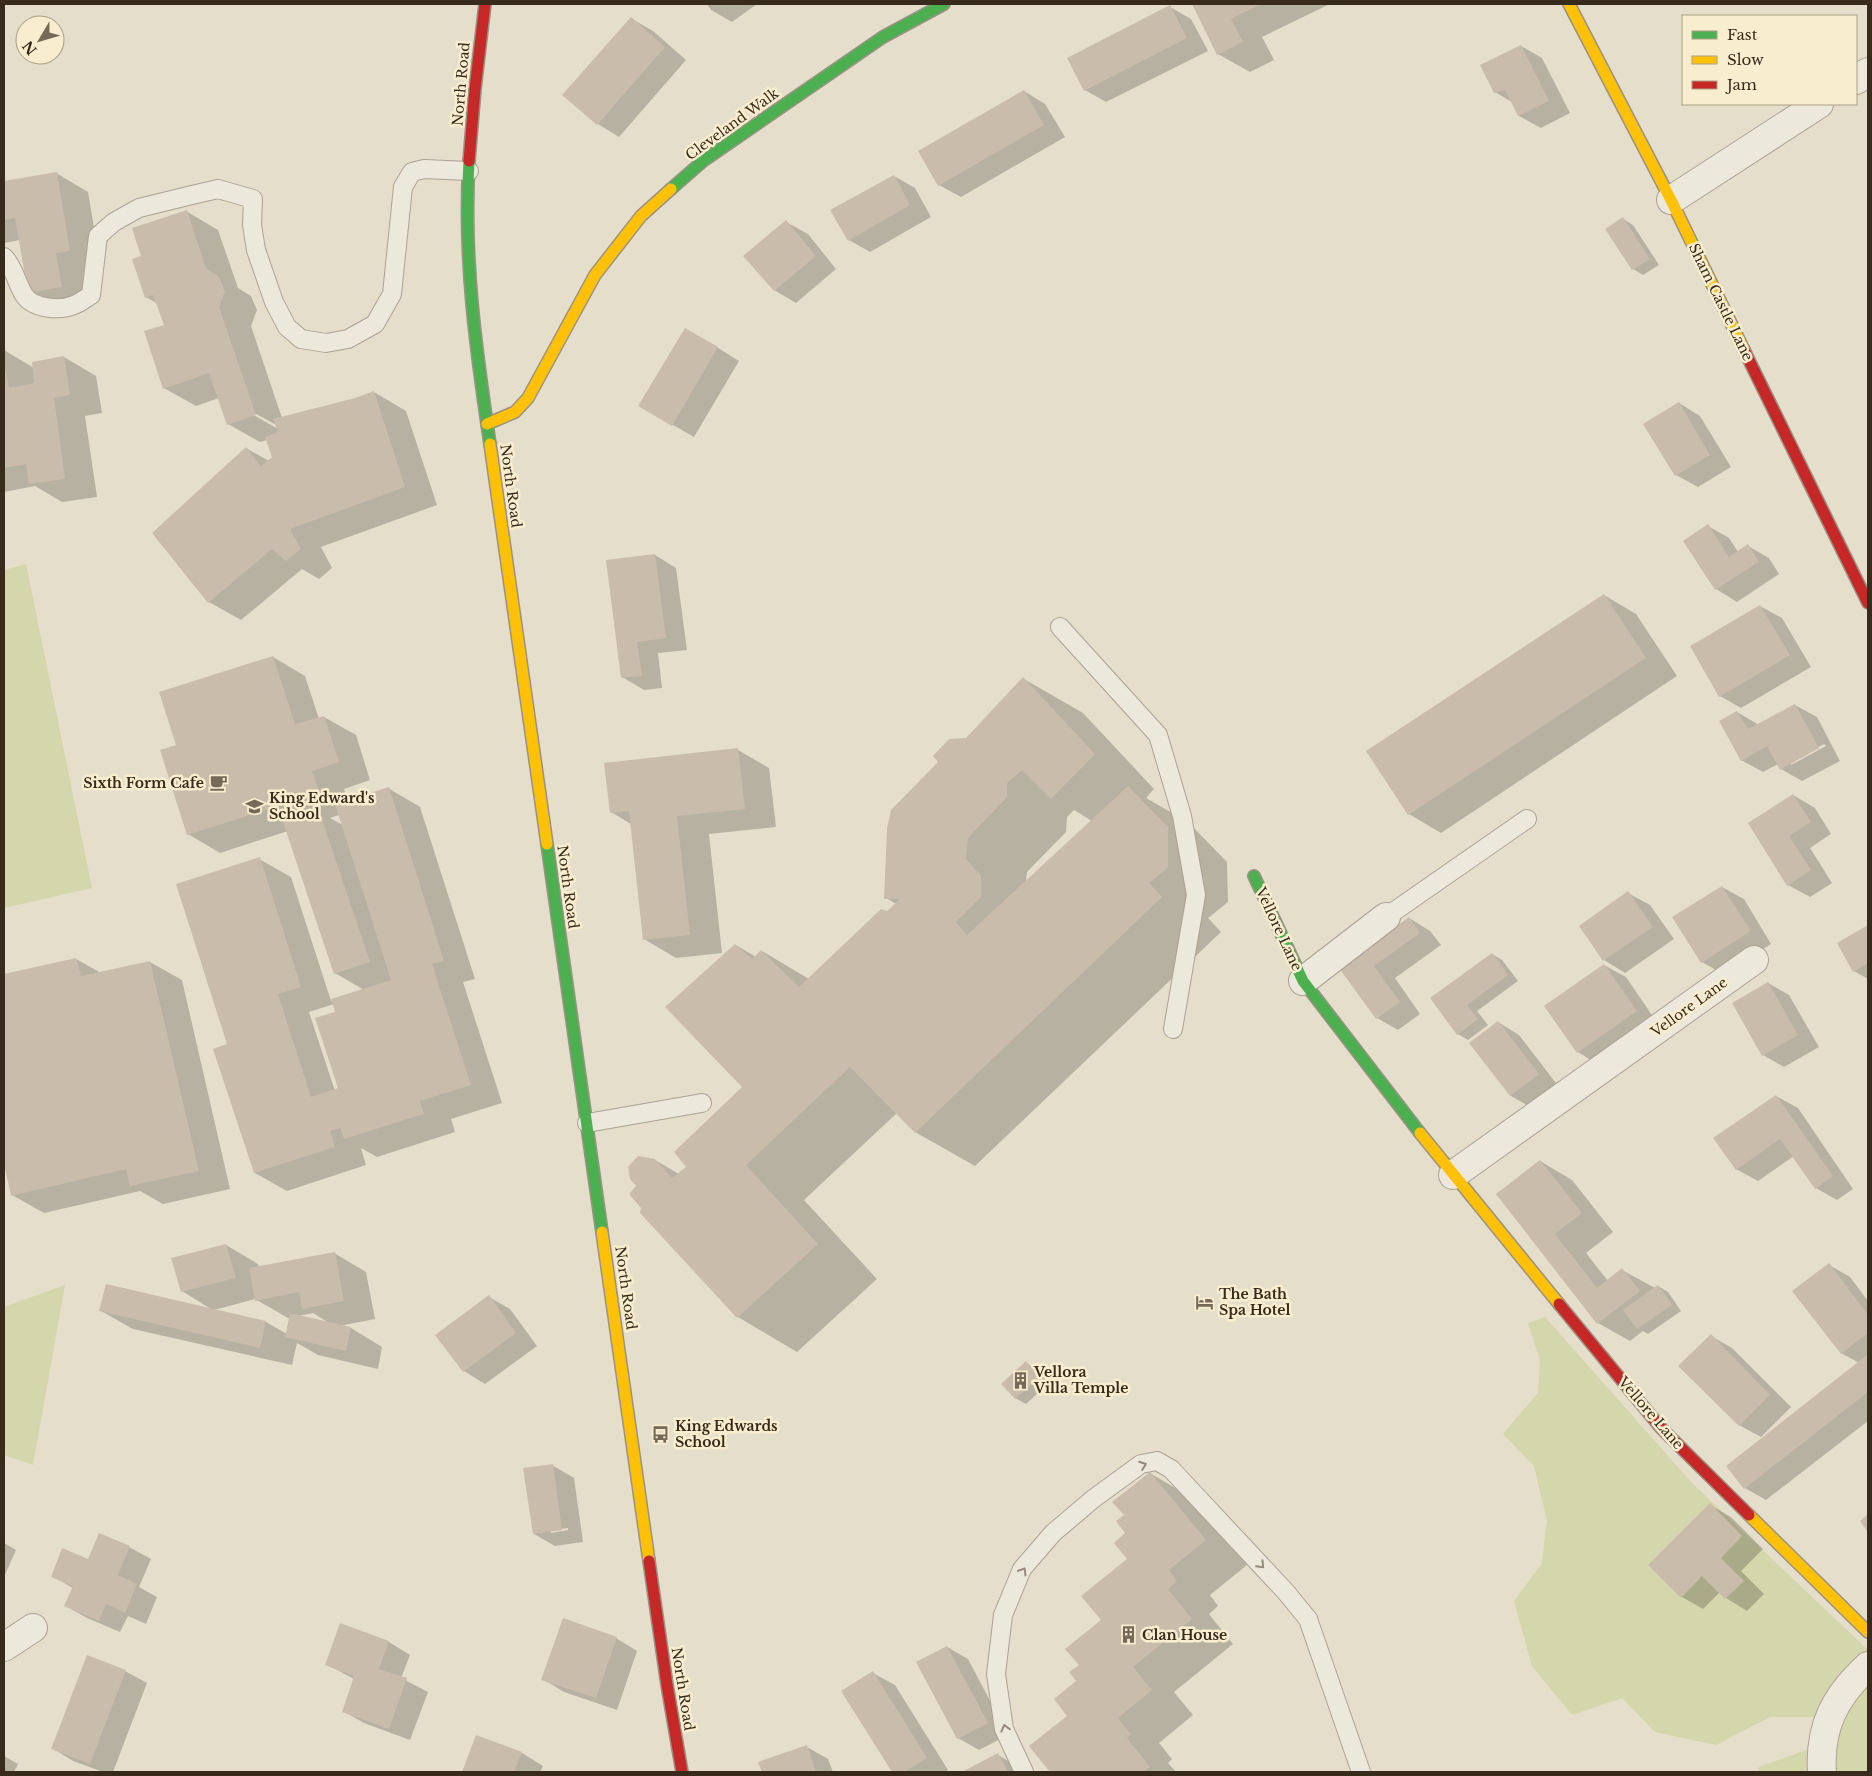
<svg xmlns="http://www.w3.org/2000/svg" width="1872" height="1776" viewBox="0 0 1872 1776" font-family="'Libre Baskerville',serif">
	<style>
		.green { fill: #d4d6ab }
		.shadow { fill: #0003; fill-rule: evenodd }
		.building { fill: #cabcaa }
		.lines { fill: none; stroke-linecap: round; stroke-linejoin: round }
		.lane-casing { stroke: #aaa294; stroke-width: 20 }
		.street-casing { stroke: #aaa294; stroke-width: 30 }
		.fast-casing { stroke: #999284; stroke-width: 14 }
		.slow-casing { stroke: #999284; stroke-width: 14 }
		.jam-casing { stroke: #999284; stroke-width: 14 }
		.lane { stroke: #ede8dc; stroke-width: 18 }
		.street { stroke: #ede8dc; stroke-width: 28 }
		.fast { stroke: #4caf50; stroke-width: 11 }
		.slow { stroke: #ffc107; stroke-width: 11 }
		.jam { stroke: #c62828; stroke-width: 11 }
		.oneway { stroke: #938a7c }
		.labels { text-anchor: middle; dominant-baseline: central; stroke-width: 5; stroke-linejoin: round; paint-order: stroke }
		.street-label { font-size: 14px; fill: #392b1b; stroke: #f8edce }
		.poi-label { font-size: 14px; font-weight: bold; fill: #392b1b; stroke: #f8edce; text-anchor: start }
	</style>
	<rect width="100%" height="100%" fill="#e5deca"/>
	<path class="green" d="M26 564 92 888 4 908V570Z
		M65 1285 33 1465 4 1455V1307Z
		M1545 1317 1692 1483 1868 1650V1772H1758L1759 1767 1809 1749 1814 1717H1770L1716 1745 1655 1732 1622 1698 1572 1715 1532 1666 1514 1601 1542 1563 1547 1520 1534 1466 1503 1434 1538 1393 1540 1360 1528 1323Z"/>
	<path class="shadow" d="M707 4H757L732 22 711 10Z
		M1193 4H1330L1262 37 1274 60 1250 72 1218 54Z
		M1170 7 1191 19 1208 51 1106 102 1085 90Z
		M632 19 653 31 686 60 619 137 598 124 564 95Z
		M1521 46 1542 58 1570 113 1541 128 1519 116 1512 102 1495 92Z
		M1024 91 1045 104 1065 137 961 197 939 185Z
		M56 173 88 192 101 269 88 271 94 305 61 311 29 292 20 240 4 243V182Z
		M894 176 915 188 931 217 870 252 849 240Z
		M186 211 218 230 238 288 251 296 257 310 251 326 282 418 355 399 374 392 406 411 437 505 321 547 332 568 319 579 302 569 241 620 209 602 246 448 269 461 274 458 267 440 260 442 228 424 219 398 196 406 164 388 165 326 158 304 146 297 143 257ZM251 411 278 426V429L250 413Z
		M1623 219 1633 225 1659 265 1643 275 1633 269Z
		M786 222 808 234 836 269 796 303 774 290Z
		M707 341 739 361 694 437 640 406Z
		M4 350 34 368 64 357 96 376 102 413 85 416 97 497 62 502 35 486 4 492Z
		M1679 403 1700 416 1731 467 1698 487 1676 475Z
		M1708 526 1729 538 1738 552 1748 546 1769 558 1779 574 1737 602 1716 589Z
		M655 555 676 568 687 650 658 653 662 688 644 690 622 677Z
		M1604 595 1636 614 1677 676 1441 833 1409 814Z
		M1760 606 1782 618 1811 667 1741 708 1720 696Z
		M273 657 305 676 319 719 324 717 356 735 370 780 344 789 348 801 388 788 420 807 475 979 463 982 502 1103 451 1119 455 1132 377 1157 361 1148 366 1165 287 1191 255 1173 229 1045 259 859 291 877 331 1001 364 990 335 973 288 831 220 853 188 834 177 746ZM339 815 343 825 330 818ZM334 1004 337 1013 340 1089 335 1091 309 1012Z
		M1024 679 1083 713 1154 789 1146 798 1188 822 1227 862 1228 902 1208 918 1221 932 975 1166 915 1132 897 1113 804 1200 877 1279 797 1352 738 1317 642 1213 655 1160 679 1174 688 1167 743 1087 736 945 756 957 762 951 809 979 896 904 886 898 966 739ZM1074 810 1092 821 1026 882 1027 872 1066 832 1067 817Z
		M1795 705 1817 717 1840 761 1802 781 1781 769 1778 764 1763 772 1741 760 1737 712 1759 725ZM1824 744 1826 746 1791 765V763Z
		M738 750 769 768 776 827 709 834 722 953 676 958 644 939 631 824 611 812Z
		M1793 795 1815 808 1831 834 1810 848 1832 883 1810 897 1788 885 1749 823Z
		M1722 887 1744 899 1771 944 1723 974 1702 962Z
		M1628 893 1650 905 1674 939 1625 973 1604 960 1580 926Z
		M1409 918 1430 931 1441 945 1395 978 1420 1014 1398 1030 1377 1018 1341 968Z
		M1868 927V979L1854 971 1838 943Z
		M1492 954 1502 960 1518 981 1477 1011 1488 1025 1468 1040 1458 1034 1432 998Z
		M76 959 101 973 150 962 182 980 230 1189 163 1204 140 1191 44 1213 12 1195 4 1158V975Z
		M1604 965 1626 977 1658 1024 1599 1065 1578 1052 1546 1006Z
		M1768 983 1789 995 1819 1047 1784 1067 1763 1055Z
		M1498 1022 1519 1035 1559 1087 1532 1108 1511 1096 1471 1043Z
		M1776 1096 1798 1108 1853 1189 1837 1200 1816 1188 1794 1156 1758 1181 1736 1169Z
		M1540 1161 1572 1180 1613 1232 1586 1253 1608 1281 1622 1270 1655 1288 1658 1286 1668 1292 1681 1311 1648 1334 1643 1331 1630 1341 1598 1323 1498 1194Z
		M226 1245 258 1264 259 1268 334 1253 366 1272 375 1319 339 1326 351 1328 382 1347 378 1369 318 1355 297 1343 292 1365 133 1329 101 1311 211 1309 182 1291ZM255 1299 288 1318H290L287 1334 266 1322 214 1310ZM313 1313 329 1323 298 1316Z
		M1829 1265 1850 1277 1868 1301V1421L1766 1500 1745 1488 1859 1363 1841 1353Z
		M489 1297 510 1309 537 1346 485 1384 464 1371 437 1335Z
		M1711 1336 1732 1348 1791 1407 1761 1437 1739 1425Z
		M1026 1363 1036 1369 1049 1383 1026 1404 1015 1398Z
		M552 1465 574 1478 583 1542 555 1546 534 1534ZM568 1528V1530L551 1533V1530Z
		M1150 1473 1192 1498 1247 1565 1210 1595 1218 1606 1209 1614 1233 1644 1174 1692 1193 1715 1159 1743 1172 1759 1168 1763 1176 1772H1052L1031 1746 1069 1716 1080 1665 1103 1620 1129 1559 1125 1516Z
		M1710 1505 1731 1517 1763 1549 1741 1571 1764 1594 1747 1611 1726 1598 1720 1592 1703 1609 1682 1597Z
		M4 1543 16 1550 4 1577Z
		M129 1547 151 1559 139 1587 157 1597 146 1624 128 1616 120 1632 87 1618 66 1606 73 1588 52 1576Z
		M341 1625 389 1642 410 1655 401 1678 428 1692 410 1740 364 1723 343 1711 354 1679 326 1664Z
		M616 1638 637 1651 617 1710 564 1692 543 1679Z
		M947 1647 968 1659 1008 1735 979 1750 958 1738Z
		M125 1671 147 1683 113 1772H103L73 1761 52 1748Z
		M873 1673 895 1685 948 1770 945 1772H893L843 1691Z
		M477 1736 522 1753 543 1766 540 1772H463Z
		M807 1747 828 1759 833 1772H763L760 1763Z
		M998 1755 1019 1767 1022 1772H965Z
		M4 1756 18 1764 14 1772H4Z"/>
	<path class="building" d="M1192 4H1261L1231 19 1243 42 1217 55Z
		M1170 5 1187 38 1084 91 1067 58Z
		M631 17 665 47 597 125 562 95Z
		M1521 45 1549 101 1518 116 1505 90 1494 93 1480 65Z
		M1024 90 1044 125 938 186 918 151Z
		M57 172 70 251 56 253 62 287 28 293 15 218 4 220V181Z
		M894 175 910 205 848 241 830 210Z
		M187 210 206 268 219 277 225 291 219 307 256 415 227 425 209 373 163 389 144 331 164 325 153 295 145 298 132 259 141 256 132 228Z
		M1623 217 1650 259 1632 270 1605 229Z
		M786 220 816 256 774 291 743 256Z
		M685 328 718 347 672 426 638 406Z
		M64 356 70 395 54 398 65 479 29 484 26 464 4 468V361L9 388 34 383 32 362Z
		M374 391 405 487 290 529 301 549 286 561 272 549 208 603 152 533 246 447 261 466 272 457 265 437 278 432 273 419 355 398Z
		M1679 402 1710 455 1675 476 1643 424Z
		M1708 524 1729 557 1748 544 1759 562 1715 590 1683 541Z
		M655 554 666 638 637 642 642 676 621 678 606 560Z
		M1604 594 1646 658 1408 815 1366 751Z
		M1760 605 1790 655 1719 697 1690 646Z
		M273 656 295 724 324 716 339 762 312 771 320 793 187 835 160 750 176 745 159 692Z
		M1023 677 1095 754 1051 799 1022 770 1007 783V797L968 838 966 859 981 876V897L956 922 967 935 1128 786 1168 827V868L1149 883 1162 897 915 1133 850 1067 746 1165 818 1244 737 1318 640 1213 641 1208 629 1194 636 1186 630 1179 628 1167 638 1156 655 1159 672 1178 686 1167 674 1152 742 1087 665 1007 735 944 752 959 761 950 799 987 881 909 887 911 900 899H884L887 829 891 810 938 762 933 756 949 739 966 738Z
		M1795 704 1819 748 1780 770 1767 746 1741 761 1719 721 1737 711 1748 729Z
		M738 748 745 809 677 816 690 935 643 940 629 811 610 813 604 763Z
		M389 787 444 961 432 964 471 1085 420 1101 424 1114 344 1139 340 1128 330 1131 335 1147 254 1173 213 1049 227 1044 176 884 260 857 301 987 278 994 311 1097 338 1088 315 1018 335 1012 331 999 391 980 335 804Z
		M1793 794 1811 822 1789 836 1811 870 1787 886 1748 823Z
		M319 810 370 962 334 974 283 822Z
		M1722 886 1751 931 1701 963 1672 917Z
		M1628 891 1653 927 1603 961 1579 926Z
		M1409 917 1420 933 1374 966 1400 1002 1376 1019 1339 968Z
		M1868 925V963L1853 972 1837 943Z
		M1492 953 1508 975 1467 1005 1478 1019 1457 1035 1430 998Z
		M76 958 81 976 150 961 199 1171 130 1186 126 1169 11 1196 4 1163V974Z
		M1604 964 1637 1011 1577 1053 1544 1006Z
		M1768 982 1798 1035 1762 1056 1732 1003Z
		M1498 1021 1539 1074 1510 1096 1469 1043Z
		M1776 1095 1833 1176 1815 1189 1780 1139 1736 1170 1713 1138Z
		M1540 1160 1582 1213 1555 1234 1597 1288 1622 1268 1640 1291 1597 1324 1496 1194Z
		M226 1244 236 1278 181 1292 171 1258Z
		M335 1252 344 1301 302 1309 299 1292 255 1301 249 1268Z
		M1829 1263 1868 1315V1333L1841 1354 1792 1291Z
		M106 1284 266 1321 260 1348 99 1311Z
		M1658 1285 1672 1305 1637 1329 1623 1310Z
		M489 1295 516 1333 463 1372 435 1335Z
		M290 1313 351 1327 346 1351 285 1337Z
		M1711 1334 1770 1395 1739 1426 1678 1366Z
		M1867 1355 1868 1392 1744 1489 1726 1466Z
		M1026 1361 1040 1377 1015 1399 1001 1384Z
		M553 1464 562 1530 533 1534 523 1468Z
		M1150 1472 1206 1540 1169 1570 1177 1581 1168 1589 1192 1619 1133 1667 1152 1690 1118 1718 1131 1734 1127 1738 1150 1767 1143 1772H1050L1029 1746 1067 1716 1054 1699 1076 1681 1069 1672 1079 1665 1065 1649 1101 1620 1081 1596 1127 1559 1114 1543 1125 1533 1116 1521 1124 1515 1112 1502Z
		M1710 1503 1742 1536 1721 1558 1744 1581 1725 1599 1702 1576 1681 1598 1648 1565Z
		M1868 1514V1532L1860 1521Z
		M99 1533 130 1546 118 1575 137 1584 125 1613 106 1604 99 1621 64 1606 73 1586 51 1577 62 1548 88 1559Z
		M563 1618 617 1637 596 1698 541 1680Z
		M340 1623 389 1641 379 1669 407 1678 389 1729 342 1712 354 1676 325 1665Z
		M947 1646 988 1723 957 1739 916 1662Z
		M87 1655 126 1670 90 1764 51 1749Z
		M873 1671 927 1758 904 1772H892L841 1691Z
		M476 1735 522 1752 514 1772H462Z
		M807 1745 816 1772H762L758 1762Z
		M998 1753 1008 1772H962Z"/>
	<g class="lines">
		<defs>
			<path id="lane" d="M4 257C14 267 16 282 24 295 33 309 60 311 74 305 80 303 86 298 91 295L98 236 114 222 139 208 192 195 218 189 253 199 252 225 256 250 274 302 287 327 301 339 326 343 348 339 375 324 392 294 403 187 412 172 424 169 469 171
				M1060 627 1158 735 1182 816 1196 895 1173 1029
				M1386 917 1527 819
				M587 1123 702 1103
				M1024 1772 1004 1729 996 1674 1003 1615 1022 1569 1053 1533 1093 1499 1141 1464 1157 1461 1171 1469 1285 1591 1308 1619 1361 1772"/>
			<path id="street" d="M1856 80 1868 72
				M1671 200 1819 104
				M1303 981 1386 917
				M1453 1175 1754 960
				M4 1647 33 1628
				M1822 1772C1819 1727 1835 1696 1868 1666"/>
			<path id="fast" d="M469 161C463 257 476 350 490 444
				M671 189 703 161 883 37 944 4
				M547 844 602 1232
				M1254 876 1303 981 1420 1133"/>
			<path id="slow" d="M1569 4 1671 200 1744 350
				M487 424 515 412 528 398 595 275 641 216 671 189
				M490 444 547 844
				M1420 1133 1559 1304
				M602 1232 649 1561
				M1749 1515 1868 1632"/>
			<path id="jam" d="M469 161 475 89 485 4
				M1744 350 1868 603
				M1559 1304 1661 1428 1749 1515
				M649 1561 667 1685 682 1772"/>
		</defs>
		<use href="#lane" class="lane-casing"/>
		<use href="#street" class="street-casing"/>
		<use href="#fast" class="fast-casing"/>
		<use href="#slow" class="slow-casing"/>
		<use href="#jam" class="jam-casing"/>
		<use href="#lane" class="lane"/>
		<use href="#street" class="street"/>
		<use href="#fast" class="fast"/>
		<use href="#slow" class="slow"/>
		<use href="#jam" class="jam"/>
	</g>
	<defs><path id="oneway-chevron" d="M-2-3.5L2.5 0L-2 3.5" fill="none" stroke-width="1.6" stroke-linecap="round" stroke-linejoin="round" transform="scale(1.25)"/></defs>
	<g class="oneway">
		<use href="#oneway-chevron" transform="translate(1143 1465) rotate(-20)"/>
		<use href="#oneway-chevron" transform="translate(1261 1565) rotate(47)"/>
		<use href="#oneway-chevron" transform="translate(1023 1571) rotate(-59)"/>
		<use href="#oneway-chevron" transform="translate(1005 1728) rotate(-105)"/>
	</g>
	<defs>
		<symbol id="cafe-bare" viewBox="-9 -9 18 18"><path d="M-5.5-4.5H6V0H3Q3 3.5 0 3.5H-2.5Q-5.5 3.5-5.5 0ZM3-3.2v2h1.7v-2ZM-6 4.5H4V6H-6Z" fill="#756a58" stroke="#f8edce" stroke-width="2.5" paint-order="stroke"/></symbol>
		<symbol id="school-bare" viewBox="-9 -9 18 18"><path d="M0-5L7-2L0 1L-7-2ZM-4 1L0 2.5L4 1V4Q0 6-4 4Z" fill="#756a58" stroke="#f8edce" stroke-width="2.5" paint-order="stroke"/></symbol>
		<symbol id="hotel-bare" viewBox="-9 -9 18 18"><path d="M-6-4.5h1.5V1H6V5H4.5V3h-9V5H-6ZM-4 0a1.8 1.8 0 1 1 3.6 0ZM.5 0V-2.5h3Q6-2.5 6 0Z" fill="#756a58" stroke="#f8edce" stroke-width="2.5" paint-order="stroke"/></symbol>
		<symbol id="building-bare" viewBox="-9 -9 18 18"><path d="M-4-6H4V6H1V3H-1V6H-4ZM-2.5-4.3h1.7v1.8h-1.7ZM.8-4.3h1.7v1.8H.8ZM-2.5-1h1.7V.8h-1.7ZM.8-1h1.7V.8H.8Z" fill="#756a58" stroke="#f8edce" stroke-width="2.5" paint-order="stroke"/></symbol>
		<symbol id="bus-bare" viewBox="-9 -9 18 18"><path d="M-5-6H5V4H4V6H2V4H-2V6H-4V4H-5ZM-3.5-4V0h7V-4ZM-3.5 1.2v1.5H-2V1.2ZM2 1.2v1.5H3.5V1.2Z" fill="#756a58" stroke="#f8edce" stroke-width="2.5" paint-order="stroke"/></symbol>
	</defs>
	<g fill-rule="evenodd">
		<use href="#cafe-bare" x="206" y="770" width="25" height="25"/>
		<use href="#school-bare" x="242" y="794" width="25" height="25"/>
		<use href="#hotel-bare" x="1192" y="1290" width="25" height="25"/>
		<use href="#building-bare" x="1008" y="1368" width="25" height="25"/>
		<use href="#bus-bare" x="648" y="1422" width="25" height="25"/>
		<use href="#building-bare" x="1116" y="1622" width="25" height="25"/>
	</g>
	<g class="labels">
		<g class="street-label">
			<text transform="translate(461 84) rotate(-85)">North Road</text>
			<text transform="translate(732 124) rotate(-36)">Cleveland Walk</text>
			<text transform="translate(1721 302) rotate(64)">Sham Castle Lane</text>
			<text transform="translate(511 486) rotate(82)">North Road</text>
			<text transform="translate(568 887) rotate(82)">North Road</text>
			<text transform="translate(1279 929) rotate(65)">Vellore Lane</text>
			<text transform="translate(1689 1007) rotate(-36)">Vellore Lane</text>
			<text transform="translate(626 1288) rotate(82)">North Road</text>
			<text transform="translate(1651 1413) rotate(49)">Vellore Lane</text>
			<text transform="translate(683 1689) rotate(81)">North Road</text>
		</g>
		<g class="poi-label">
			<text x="204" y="783" text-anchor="end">Sixth Form Cafe</text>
			<text x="269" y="798">King Edward's<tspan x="269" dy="16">School</tspan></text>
			<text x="1219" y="1294">The Bath<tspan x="1219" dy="16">Spa Hotel</tspan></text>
			<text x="1034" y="1372">Vellora<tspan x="1034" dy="16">Villa Temple</tspan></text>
			<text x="675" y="1426">King Edwards<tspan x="675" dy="16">School</tspan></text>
			<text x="1142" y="1635">Clan House</text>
		</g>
	</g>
	<rect width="1872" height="1776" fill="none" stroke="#392b1b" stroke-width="10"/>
	<rect x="1682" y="15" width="175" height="90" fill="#f8edce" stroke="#ac9f86"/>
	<rect x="1692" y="31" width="25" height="8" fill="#4caf50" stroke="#ac9f86"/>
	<text x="1727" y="40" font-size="15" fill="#392b1b">Fast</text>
	<rect x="1692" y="56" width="25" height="8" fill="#ffc107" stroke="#ac9f86"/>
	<text x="1727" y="65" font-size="15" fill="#392b1b">Slow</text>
	<rect x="1692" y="81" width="25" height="8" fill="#c62828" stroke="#ac9f86"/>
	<text x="1727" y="90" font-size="15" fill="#392b1b">Jam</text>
	<g transform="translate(40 40) rotate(232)"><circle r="24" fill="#f8edce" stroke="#ac9f86"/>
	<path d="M0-4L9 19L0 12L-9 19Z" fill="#756a58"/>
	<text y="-8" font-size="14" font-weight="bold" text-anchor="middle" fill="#392b1b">N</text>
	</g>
</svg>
